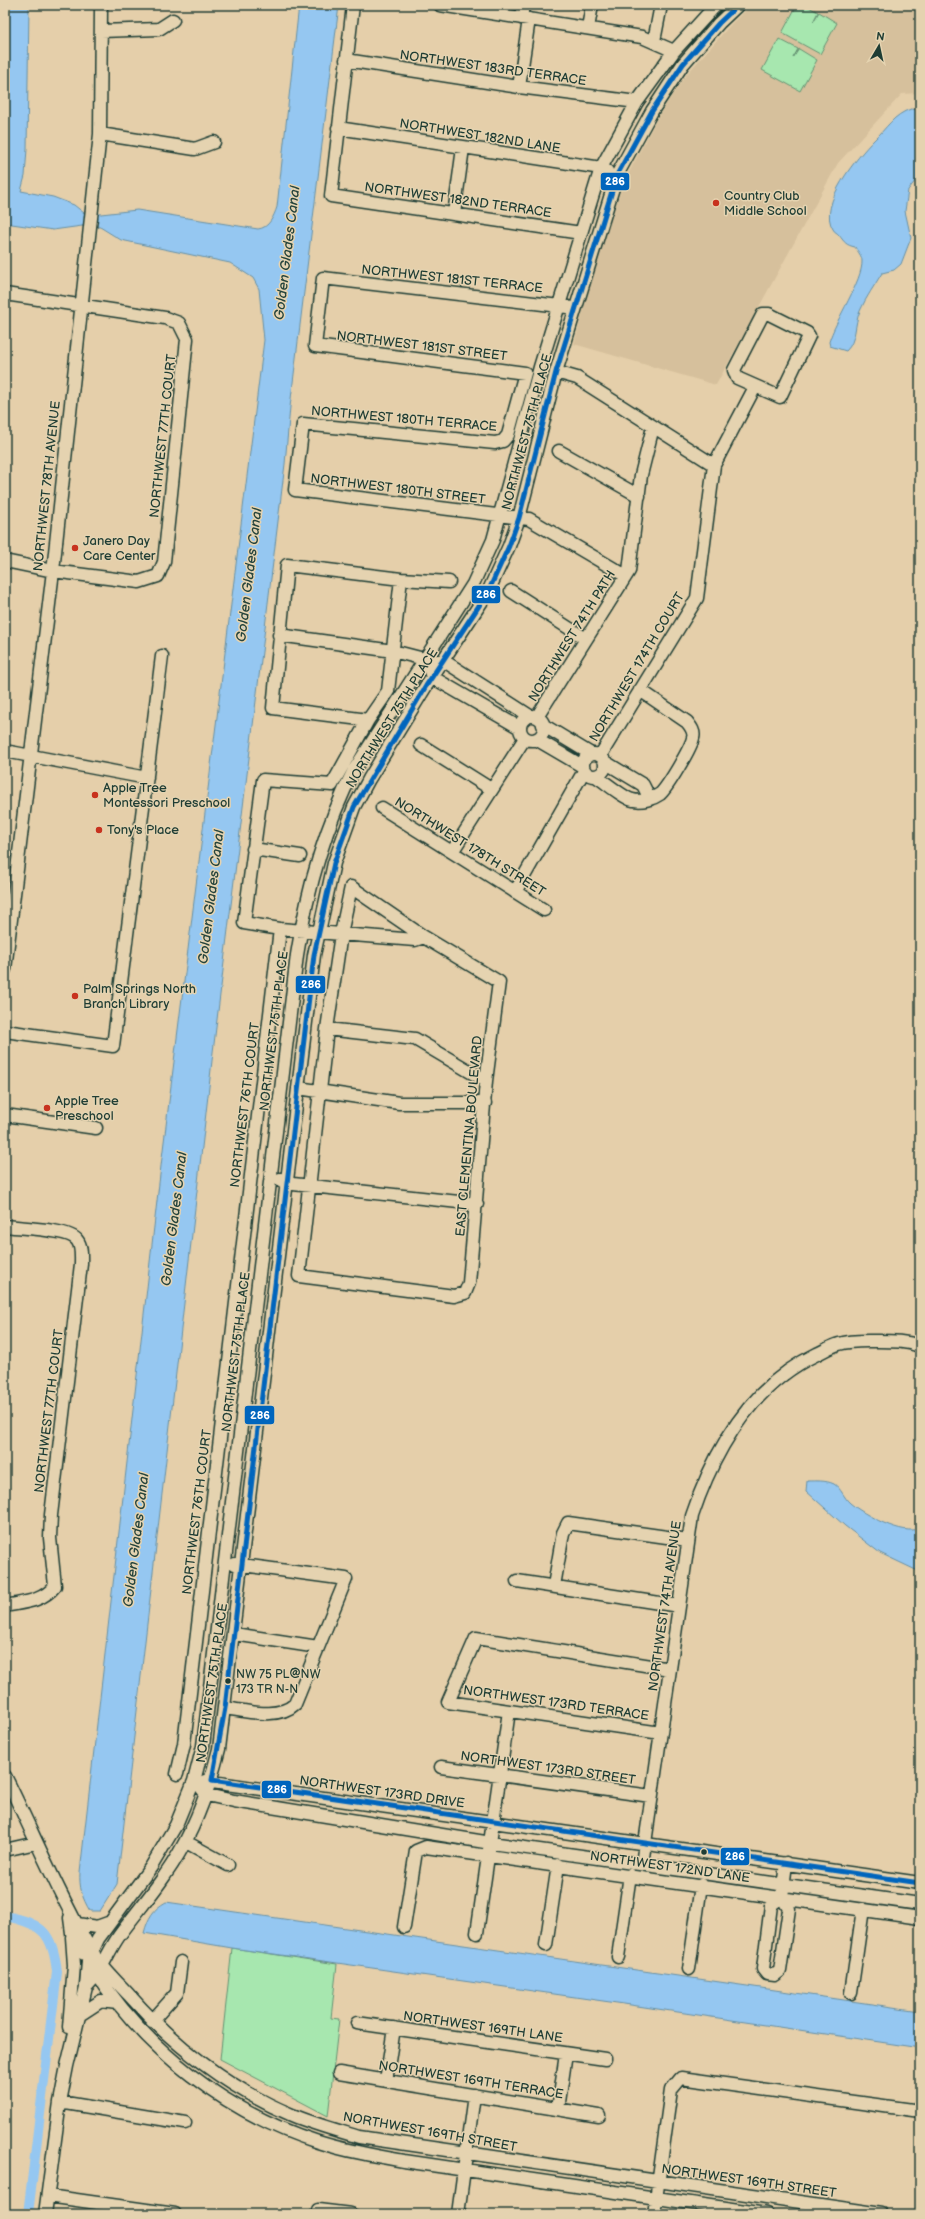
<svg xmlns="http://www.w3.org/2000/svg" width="925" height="2219" viewBox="0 0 925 2219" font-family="'Balsamiq Sans',sans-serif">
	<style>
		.built { fill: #d6c09c }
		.green { fill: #a7e7af; stroke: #639272 }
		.water { fill: #95c7f1; stroke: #6690a5 }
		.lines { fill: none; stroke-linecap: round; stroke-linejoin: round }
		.canal { stroke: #95c7f1; stroke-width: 10 }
		.minor-casing { stroke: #1f3d34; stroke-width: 15 }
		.minor { stroke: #e5d3b0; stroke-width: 12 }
		.bus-1-casing { stroke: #e5d3b0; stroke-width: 8 }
		.bus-1 { stroke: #0065bd; stroke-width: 5 }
		.poi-dot { fill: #c8321e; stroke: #e5d3b0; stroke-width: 1.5 }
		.bus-dot { fill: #1f3d34; stroke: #e5d3b0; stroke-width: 1.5 }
		.labels { text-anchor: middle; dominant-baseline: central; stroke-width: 3; stroke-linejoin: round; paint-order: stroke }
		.bus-label { font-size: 12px; fill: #1f3d34; stroke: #e5d3b0; text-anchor: start }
		.street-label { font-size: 13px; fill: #1f3d34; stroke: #e5d3b0 }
		.poi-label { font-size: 13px; fill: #1f3d34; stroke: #e5d3b0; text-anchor: start }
		.water-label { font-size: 14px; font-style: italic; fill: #25443d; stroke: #e5d3b0 }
		.line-badge { stroke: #e5d3b0; stroke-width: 1.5 }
		.badge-label { font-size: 11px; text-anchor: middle; font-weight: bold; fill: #fff }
	</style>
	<rect width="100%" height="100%" fill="#e5cfaa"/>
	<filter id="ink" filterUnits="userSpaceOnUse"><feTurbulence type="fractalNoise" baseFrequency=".025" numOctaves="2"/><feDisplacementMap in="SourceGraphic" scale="8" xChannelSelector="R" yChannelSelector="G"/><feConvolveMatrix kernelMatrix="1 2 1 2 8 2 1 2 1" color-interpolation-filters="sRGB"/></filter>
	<g filter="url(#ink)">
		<path class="built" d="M752 5H920V93L902 94 838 163 716 385 574 344 605 230 627 176 659 115 686 75 733 22Z"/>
		<path class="green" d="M797 5H805L818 12 813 22 819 12 837 23 820 54 782 33Z
			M779 39 798 49 793 58 799 49 817 60 800 91 762 70Z
			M232 1948 337 1964 331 2018 339 2019 328 2116 220 2059Z"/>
		<path class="water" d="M5 5H29L27 149 25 176 21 191 53 197 74 205 84 213 101 214 137 210 258 229C269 228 274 216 277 207L299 5H339L290 407 285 464 213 1052 117 1884 100 1911H90C82 1898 79 1887 80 1872L161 1166 264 340 259 289 253 278 230 263 121 240 100 227 82 226 53 230 5 223Z
			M911 109 920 110V175L908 190 905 211 911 238 901 264 894 270 882 273C875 285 866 297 860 311 854 324 857 341 846 351L830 346 829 342C835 321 863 280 862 261 862 256 858 252 855 247 846 245 845 243 839 235 838 233 834 232 833 229 817 205 858 156 874 140 886 129 894 114 911 109Z
			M807 1481C815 1481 826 1480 834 1484 841 1488 844 1498 850 1503 863 1514 904 1537 920 1528V1572L880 1553 845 1526 806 1491Z
			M166 1902 920 2011V2048L624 2004 232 1948 144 1933C148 1918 153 1909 166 1902Z"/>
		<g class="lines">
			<path class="canal" d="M5 1916C43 1923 53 1934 57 1972L28 2214"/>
			<defs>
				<path id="minor" d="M353 5 331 196 581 233
					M440 5 642 37 674 51
					M521 18 523 5
					M588 28 592 5
					M101 31 159 29 173 20
					M654 41 661 5
					M346 60 519 87 637 102
					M519 87 529 19
					M338 128 595 167 607 171
					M100 134 195 149 214 142
					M454 214 463 148
					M5 294 165 318 179 323 187 339 164 562 158 576 139 582 53 571 5 561
					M568 307 323 278 315 346 525 373 508 435 503 441 495 443 303 424 295 490 529 519 626 576
					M763 314H769L807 333 809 336 780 397 737 378 734 370Z
					M556 372 577 378 714 465
					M559 451 639 496
					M401 579 388 691 368 720 332 785 263 780 244 923 280 929 415 940 424 937
					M511 591 586 639
					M279 635 393 651 424 659 444 661 530 716
					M430 671 432 677 520 728
					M520 728a12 12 0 1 1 24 0a12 12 0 1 1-24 0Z
					M537 717 629 571 641 475 653 427
					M368 720 273 708 287 565 401 579 449 582
					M543 725 591 754
					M536 739 582 766
					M421 745 491 789
					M5 751 147 778
					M583 765a11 11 0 1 1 22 0a11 11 0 1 1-22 0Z
					M600 756 697 598 714 465 755 387
					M605 762 643 785 650 799
					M597 777C605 782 625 799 633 800 642 802 653 799 660 794 667 788 691 748 693 738 695 732 691 727 687 722L640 690
					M382 808 544 910
					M253 849 300 856
					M452 852 525 738
					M351 887 424 937 499 982 486 1081 469 1283 465 1293 454 1296 299 1276 327 1029 341 934Z
					M515 892 584 771
					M5 969 53 571 100 134 101 5
					M327 1029 415 1039 486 1081
					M5 1031 113 1046 162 656
					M298 1088 399 1103H485
					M5 1115 96 1128
					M280 1179 282 1182 293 1184 477 1204
					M5 1226C20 1228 69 1229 77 1240 82 1246 81 1256 81 1264L51 1515 50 1538 55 1586C42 1602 24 1602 5 1606
					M517 1581 679 1606
					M554 1586 563 1533 568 1523 688 1540
					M234 1634 318 1647
					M225 1708C247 1711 278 1720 295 1704L346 1579 235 1564
					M661 1733 448 1702 476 1638 670 1669
					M441 1767 651 1796
					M177 1774 184 1744 280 929
					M5 1776C34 1834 58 1894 91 1950 101 1967 117 1982 130 1996 174 2046 230 2089 292 2115 314 2124 336 2130 359 2137L882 2214
					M205 1781 920 1883
					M202 1789 207 1795 234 1801 491 1843 920 1904
					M186 1842 228 1865
					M5 1850 36 1843
					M642 1864 692 1516C714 1450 752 1385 817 1354 824 1351 831 1346 839 1344 851 1340 866 1341 878 1341 893 1341 906 1341 920 1346
					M782 1897 789 1909 780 1971 775 1975 767 1974 763 1969 771 1905 782 1897 786 1863
					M70 1918 72 1933 84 1954
					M77 1924 97 1927 108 1923
					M404 1927 416 1851 426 1847 920 1918
					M477 1933 509 1711
					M546 1945 558 1865
					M618 1957 630 1875
					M689 1969 701 1885
					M94 1970C146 2050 226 2113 318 2142 346 2151 375 2156 404 2161L766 2214
					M86 1987C101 1973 107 1953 119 1936 134 1915 151 1896 165 1875 192 1837 208 1794 219 1749L314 955 334 863 354 807 369 779 426 686 488 592 509 546 519 518 556 372 617 175 652 111 683 64 719 23 738 5
					M851 1993 863 1909
					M78 2016 101 2001 117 2003
					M152 2021 177 1993 181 1962
					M357 2023 605 2059
					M69 2027 74 1965 72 1937
					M339 2073 599 2116
					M386 2081 394 2028
					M60 2102 185 2123
					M558 2109 566 2054
					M48 2196 175 2214
					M318 2210 351 2214
					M45 2214 60 2102 67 2066 86 1987 88 1961 98 1939 151 1867 176 1825 194 1781 203 1746 297 955C307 891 324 828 354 770L473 584 493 540 540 367 601 168 637 102 674 51 716 5
					M458 2214 474 2095
					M654 2214 671 2090 681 2078 920 2111"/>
			</defs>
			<use href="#minor" class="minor-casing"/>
			<use href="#minor" class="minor"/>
			<defs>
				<path id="bus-1" d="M738 5 719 23 683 64 652 111 617 175 556 372 519 518 509 546 488 592 426 686 354 807 334 863 314 955 225 1708 212 1780 920 1883"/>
			</defs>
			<use href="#bus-1" class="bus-1-casing"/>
			<use href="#bus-1" class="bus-1"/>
		</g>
	</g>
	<g class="poi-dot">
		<circle cx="716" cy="203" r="4"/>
		<circle cx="75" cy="548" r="4"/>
		<circle cx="95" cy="795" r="4"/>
		<circle cx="99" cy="830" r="4"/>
		<circle cx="75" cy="996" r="4"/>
		<circle cx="47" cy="1108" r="4"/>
	</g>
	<g class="bus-dot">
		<circle cx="228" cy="1681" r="3.5"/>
		<circle cx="704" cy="1852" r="3.5"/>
	</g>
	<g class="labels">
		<g class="bus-label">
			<text x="236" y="1674">NW 75 PL@NW<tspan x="236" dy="15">173 TR N-N</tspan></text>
		</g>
		<g class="street-label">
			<text transform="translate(493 68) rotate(8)">NORTHWEST 183RD TERRACE</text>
			<text transform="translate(480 136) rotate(9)">NORTHWEST 182ND LANE</text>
			<text transform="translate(458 200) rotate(8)">NORTHWEST 182ND TERRACE</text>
			<text transform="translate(452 279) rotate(6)">NORTHWEST 181ST TERRACE</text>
			<text transform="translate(422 346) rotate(7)">NORTHWEST 181ST STREET</text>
			<text transform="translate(404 419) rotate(5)">NORTHWEST 180TH TERRACE</text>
			<text transform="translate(527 432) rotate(-75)">NORTHWEST 75TH PLACE</text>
			<text transform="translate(163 436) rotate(-84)">NORTHWEST 77TH COURT</text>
			<text transform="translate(47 486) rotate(-84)">NORTHWEST 78TH AVENUE</text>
			<text transform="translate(398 489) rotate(7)">NORTHWEST 180TH STREET</text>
			<text transform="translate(572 636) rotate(-58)">NORTHWEST 74TH PATH</text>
			<text transform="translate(637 667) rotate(-59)">NORTHWEST 174TH COURT</text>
			<text transform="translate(392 718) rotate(-58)">NORTHWEST 75TH PLACE</text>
			<text transform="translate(470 847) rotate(32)">NORTHWEST 178TH STREET</text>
			<text transform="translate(274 1031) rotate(-83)">NORTHWEST 75TH PLACE</text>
			<text transform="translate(245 1105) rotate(-83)">NORTHWEST 76TH COURT</text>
			<text transform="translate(469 1136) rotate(-85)">EAST CLEMENTINA BOULEVARD</text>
			<text transform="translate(236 1352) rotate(-83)">NORTHWEST 75TH PLACE</text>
			<text transform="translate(49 1411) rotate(-83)">NORTHWEST 77TH COURT</text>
			<text transform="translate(197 1512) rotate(-83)">NORTHWEST 76TH COURT</text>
			<text transform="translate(665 1606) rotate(-82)">NORTHWEST 74TH AVENUE</text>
			<text transform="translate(212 1683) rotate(-82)">NORTHWEST 75TH PLACE</text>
			<text transform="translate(556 1703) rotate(8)">NORTHWEST 173RD TERRACE</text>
			<text transform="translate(548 1768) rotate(8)">NORTHWEST 173RD STREET</text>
			<text transform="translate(382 1792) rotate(8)">NORTHWEST 173RD DRIVE</text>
			<text transform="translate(670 1867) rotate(8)">NORTHWEST 172ND LANE</text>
			<text transform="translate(483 2027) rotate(8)">NORTHWEST 169TH LANE</text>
			<text transform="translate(471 2080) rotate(9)">NORTHWEST 169TH TERRACE</text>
			<text transform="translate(430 2132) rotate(10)">NORTHWEST 169TH STREET</text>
			<text transform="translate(749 2181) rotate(8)">NORTHWEST 169TH STREET</text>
		</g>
		<g class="poi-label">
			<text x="724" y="196">Country Club<tspan x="724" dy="15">Middle School</tspan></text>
			<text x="83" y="541">Janero Day<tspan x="83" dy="15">Care Center</tspan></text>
			<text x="103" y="788">Apple Tree<tspan x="103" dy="15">Montessori Preschool</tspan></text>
			<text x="107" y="830">Tony's Place</text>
			<text x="83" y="989">Palm Springs North<tspan x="83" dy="15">Branch Library</tspan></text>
			<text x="55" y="1101">Apple Tree<tspan x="55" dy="15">Preschool</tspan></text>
		</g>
		<g class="water-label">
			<text transform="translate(287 253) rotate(-83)">Golden Glades Canal</text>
			<text transform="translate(249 575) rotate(-83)">Golden Glades Canal</text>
			<text transform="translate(211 897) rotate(-83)">Golden Glades Canal</text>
			<text transform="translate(174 1219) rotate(-83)">Golden Glades Canal</text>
			<text transform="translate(136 1540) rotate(-83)">Golden Glades Canal</text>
		</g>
	</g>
	<g class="line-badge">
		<rect x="600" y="172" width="30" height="19" rx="4" fill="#0065bd"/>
		<rect x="471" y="585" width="30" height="19" rx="4" fill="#0065bd"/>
		<rect x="295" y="975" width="31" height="19" rx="4" fill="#0065bd"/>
		<rect x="244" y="1405" width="31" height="20" rx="4" fill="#0065bd"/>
		<rect x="261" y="1780" width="31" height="19" rx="4" fill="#0065bd"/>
		<rect x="720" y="1847" width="30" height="19" rx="4" fill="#0065bd"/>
	</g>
	<g class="badge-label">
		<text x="615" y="185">286</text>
		<text x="486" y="598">286</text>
		<text x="311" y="988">286</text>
		<text x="260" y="1419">286</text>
		<text x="277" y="1793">286</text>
		<text x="735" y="1860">286</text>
	</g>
	<rect width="925" height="2219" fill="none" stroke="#e5d3b0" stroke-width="20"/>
	<rect x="10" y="10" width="905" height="2199" fill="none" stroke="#1f3d34" stroke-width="1.5" filter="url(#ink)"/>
	<g transform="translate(879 46) rotate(9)" stroke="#e5d3b0" stroke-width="3" paint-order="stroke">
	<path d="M0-3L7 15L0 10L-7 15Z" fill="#1f3d34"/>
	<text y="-6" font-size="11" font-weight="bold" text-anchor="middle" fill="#1f3d34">N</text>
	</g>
</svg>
